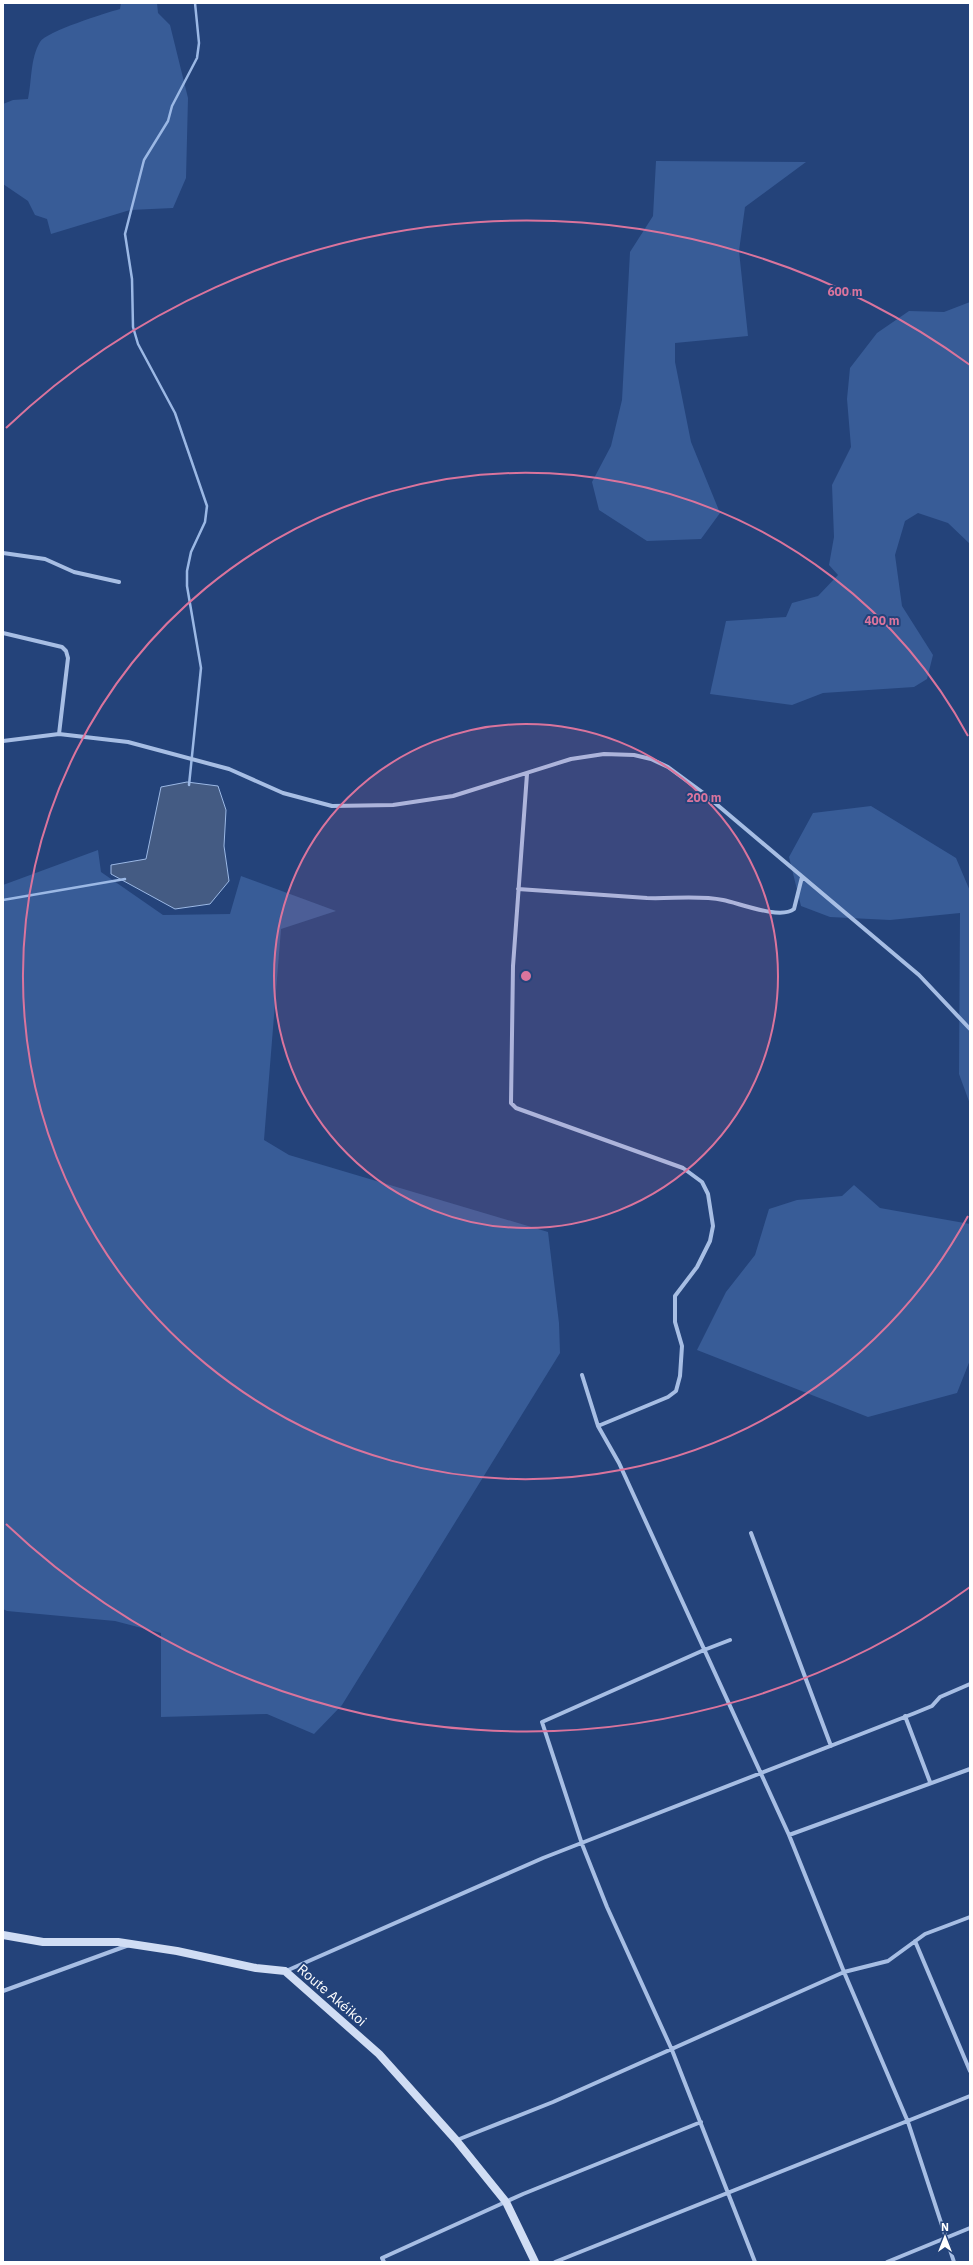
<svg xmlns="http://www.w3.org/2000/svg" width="973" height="2265" viewBox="0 0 973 2265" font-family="'IBM Plex Sans',sans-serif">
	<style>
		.green { fill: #385c97 }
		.water { fill: #445b83; stroke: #9bb8e5 }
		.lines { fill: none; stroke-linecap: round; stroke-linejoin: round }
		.stream { stroke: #9bb8e5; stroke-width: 2.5 }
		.street { stroke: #a7bee4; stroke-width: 4 }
		.secondary { stroke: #d0ddf4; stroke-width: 8 }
		.ring { fill: none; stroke: #da749d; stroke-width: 2 }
		.labels { text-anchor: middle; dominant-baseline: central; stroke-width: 4; stroke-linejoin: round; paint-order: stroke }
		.street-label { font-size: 14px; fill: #fff; stroke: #24437a }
		.centre { fill: #da749d; stroke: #24437a; stroke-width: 2 }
		.ring-label { font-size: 12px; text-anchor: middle; font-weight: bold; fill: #da749d; stroke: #24437a; stroke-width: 4; stroke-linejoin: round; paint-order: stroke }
	</style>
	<rect width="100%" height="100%" fill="#24437a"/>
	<path class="green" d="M121 3H157L158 13 170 25 188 98 186 178 173 208 130 210 51 234 47 219 35 215 28 201 3 184V104L13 100 28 99C32 81 30 59 40 42 47 31 106 13 120 9Z
		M656 161 806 162 745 207 739 251 748 336 675 343V362L691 442 720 513 701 539 647 541 599 510 592 482 611 446 622 400 630 252 653 216Z
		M970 302V544L948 523 918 513 905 521 895 555 902 606 933 655 927 679 914 687 823 693 792 705 710 694 726 621 786 617 792 603 818 596 838 575 829 565 834 537 832 485 851 447 847 399 850 368 877 333 909 311 944 312Z
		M871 806 956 858 970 891V1104L959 1074 960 913 890 920 830 917 801 906 789 857 813 813Z
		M98 850 101 872 163 915 230 914 241 876 336 911 281 929 264 1140 289 1155 548 1232 559 1323 560 1353 342 1705 314 1734 267 1714 161 1717V1633L115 1621 7 1611 3 1609V885Z
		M854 1185 880 1208 970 1224V1360L957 1393 868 1417 697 1350 726 1292 755 1255 769 1209 797 1200 842 1196Z"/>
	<path class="water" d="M187 782 218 786 226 810 224 846 229 881 210 904 175 909 111 874V865L146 859 161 787Z"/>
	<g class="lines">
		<path class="stream" d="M189 785 201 668 187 586V571L191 552 205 522 207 506 175 413 138 344 133 327 132 279 125 234 144 160 168 121 172 106 197 58 199 43 195 3
			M3 900 125 879"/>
		<path class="street" d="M3 553 45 559 74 572 119 582
			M3 633 62 647 66 651 68 658 59 734
			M3 741 59 734 128 742 229 769 283 793 332 806 393 805 453 796 571 759 604 754 634 755 651 759 668 767 702 792 919 975 970 1029
			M527 774 513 966 511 1103 516 1108 683 1168 702 1182 708 1194 713 1226 710 1241 697 1267 675 1296V1322L682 1346 680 1376 676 1391 668 1397 598 1426
			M518 889C561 892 604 895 647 898 672 899 698 895 723 900 739 903 780 920 794 909L802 877
			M582 1375 598 1426 619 1463 789 1835 844 1972 908 2122 954 2262
			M751 1533 831 1746
			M730 1640 704 1650 542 1722 582 1844 607 1907 672 2050 755 2262
			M905 1716 930 1782
			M789 1835 970 1769
			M915 1941 970 2071
			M286 1971 543 1858 915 1713 932 1706 940 1697 970 1684
			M3 1991 129 1945
			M457 2140 553 2102 844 1972 888 1961 925 1934 970 1917
			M384 2262 382 2258 523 2194 701 2122
			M555 2262 970 2096
			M887 2262 970 2228"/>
		<path class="secondary" d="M3 1935 43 1942H118L177 1951 256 1968 285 1971 379 2054 456 2140 506 2202 535 2262"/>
	</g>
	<circle cx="526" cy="976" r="252" fill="#da749d" fill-opacity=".12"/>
	<g class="ring">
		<circle cx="526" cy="976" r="252"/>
		<path d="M968 1216A503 503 0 1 1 968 736"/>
		<path d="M970 1587A755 755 0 0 1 6 1524M6 428A755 755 0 0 1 970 365"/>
	</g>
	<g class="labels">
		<g class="street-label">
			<text transform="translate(332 1995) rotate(41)">Route Akéikoi</text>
		</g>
	</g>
	<circle cx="526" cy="976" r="6" class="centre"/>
	<g class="ring-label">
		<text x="845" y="296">600 m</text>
		<text x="882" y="625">400 m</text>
		<text x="704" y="802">200 m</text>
	</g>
	<rect width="973" height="2265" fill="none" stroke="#ffffff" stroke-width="8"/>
	<g transform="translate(945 2237)" stroke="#24437a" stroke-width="3" paint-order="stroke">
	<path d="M0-3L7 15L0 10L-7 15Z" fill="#ffffff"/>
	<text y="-6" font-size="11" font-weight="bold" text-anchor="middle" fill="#ffffff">N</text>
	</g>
</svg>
